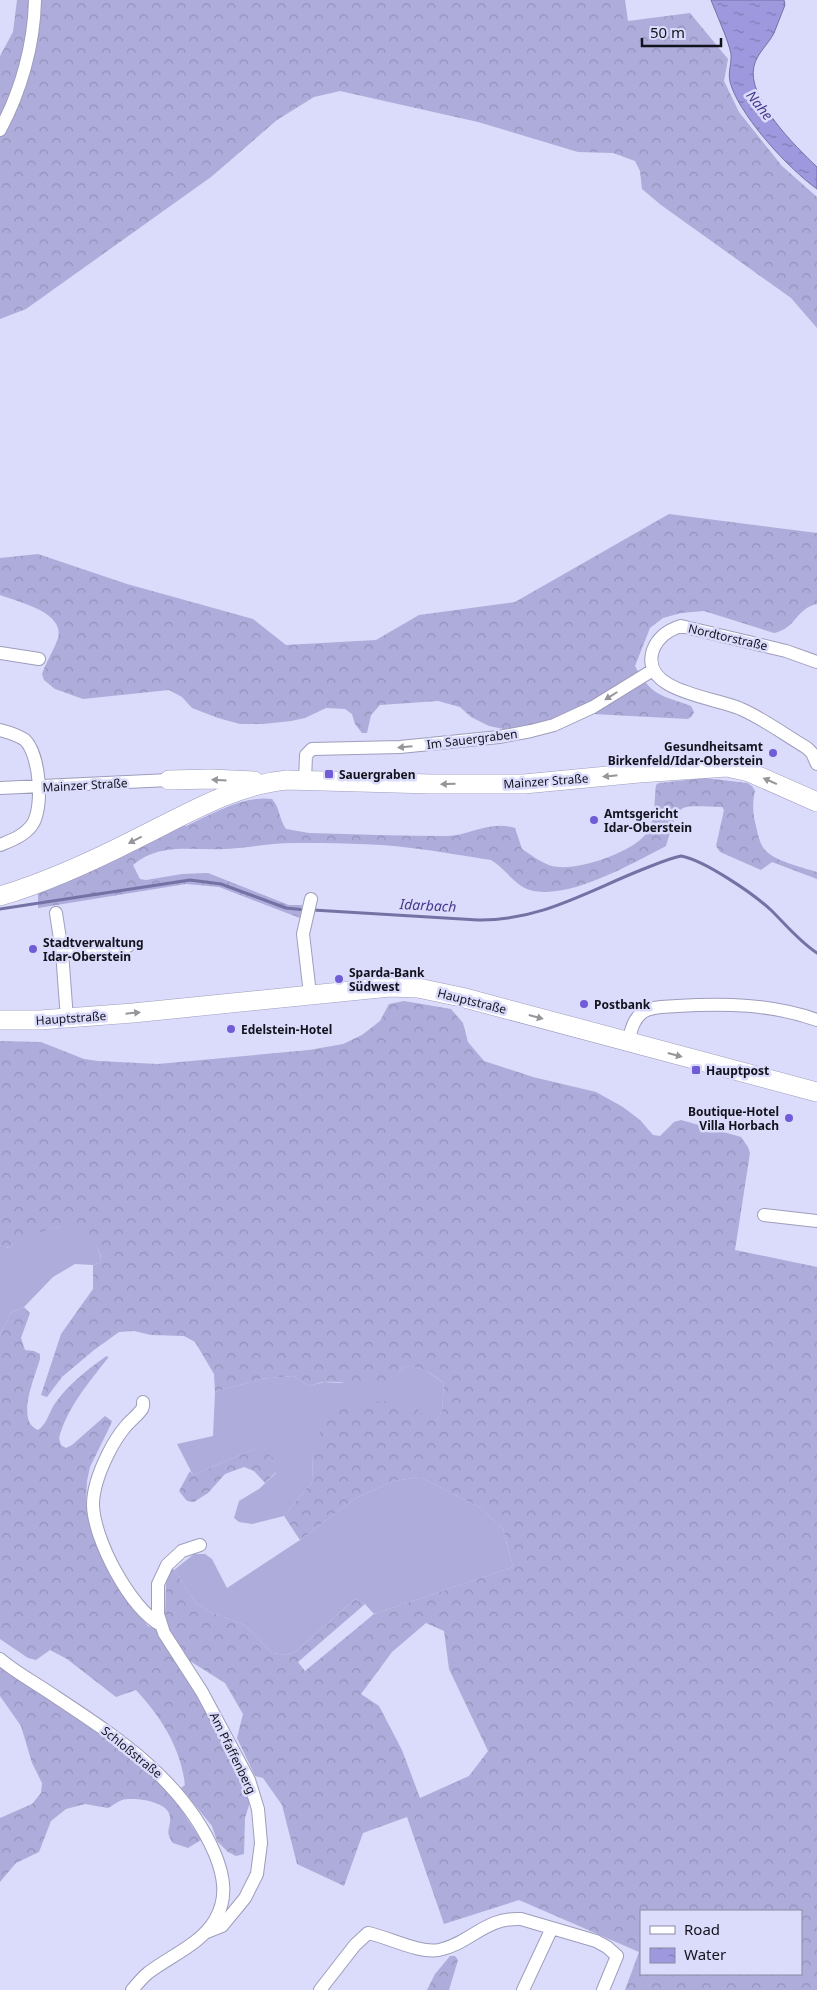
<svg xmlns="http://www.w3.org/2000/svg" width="817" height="1990" viewBox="0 0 817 1990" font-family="'Noto Sans',sans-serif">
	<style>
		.grass { fill: #adacda }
		.forest { fill: url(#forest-crowns); fill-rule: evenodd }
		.water { fill: url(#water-ripples); stroke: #7471a5 }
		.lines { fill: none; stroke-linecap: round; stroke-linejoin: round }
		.stream { stroke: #7471a5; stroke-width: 3 }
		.street-casing { stroke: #9e9dbc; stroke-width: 14 }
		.primary-casing { stroke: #9e9dbc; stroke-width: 20 }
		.street { stroke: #fff; stroke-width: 12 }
		.primary { stroke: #fff; stroke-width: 19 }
		.oneway { fill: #95959a }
		.poi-dot { fill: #705cd6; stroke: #dbdbfb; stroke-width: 2 }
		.labels { text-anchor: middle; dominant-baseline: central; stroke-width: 5; stroke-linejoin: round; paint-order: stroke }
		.street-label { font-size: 12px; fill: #13131e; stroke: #dbdbfb }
		.poi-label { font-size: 12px; font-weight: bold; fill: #13131e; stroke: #dbdbfb; text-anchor: start }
		.water-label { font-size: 14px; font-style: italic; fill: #483a8c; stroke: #dbdbfb }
	</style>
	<defs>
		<pattern id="forest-crowns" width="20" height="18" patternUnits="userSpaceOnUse" patternTransform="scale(1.25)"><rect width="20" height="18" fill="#adacda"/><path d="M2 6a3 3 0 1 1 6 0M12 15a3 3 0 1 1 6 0" fill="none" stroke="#9493bb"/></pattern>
		<pattern id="water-ripples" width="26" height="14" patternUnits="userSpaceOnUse" patternTransform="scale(1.25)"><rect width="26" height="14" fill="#9e99df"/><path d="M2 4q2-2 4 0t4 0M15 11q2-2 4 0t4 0" fill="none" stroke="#807cb4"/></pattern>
	</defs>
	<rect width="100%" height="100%" fill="#dbdbfb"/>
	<path class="grass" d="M69 1225C83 1231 102 1245 101 1262L93 1265 75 1264 53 1277 24 1307 11 1313 0 1335V1245L7 1248 44 1230Z
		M410 1366 425 1370 444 1383 442 1411 437 1420 427 1418 413 1407 313 1452 312 1482 284 1516 252 1524 239 1522 234 1518 239 1501 259 1489 276 1473 254 1449 193 1475 177 1444 213 1436 215 1392 260 1379 293 1376 309 1386 324 1382 341 1383 398 1373 404 1367Z
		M420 1477 479 1507 503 1529 513 1567 374 1614 365 1604 355 1599 296 1651 287 1655 272 1653 249 1629 242 1624 210 1612 196 1603 174 1570 194 1554H205L212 1559 227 1588 300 1540 354 1499 394 1481Z"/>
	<path class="forest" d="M17 0H625L628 21 690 13 728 59 724 81 739 112 782 166 817 197V328L791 298 661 205 642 189 640 171 635 161 613 153 578 152 478 122 340 91 314 97 277 120 211 177 26 309 0 319V56L13 32Z
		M669 514 817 533V604C795 609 797 628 774 633L704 611 681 613 663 618 650 628 635 666C651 696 661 695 691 706L694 712 692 716 688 719 593 714 548 720 508 730 489 726 471 717 460 707 438 701 380 705 371 715 367 733H362L355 724 352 714 345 709 326 708 305 718 291 721 263 724H240L218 718 192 708 182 697 169 690 83 699 55 689 44 680 42 674C46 662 54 650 58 638 65 612 18 602 0 595V558L38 554 127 584 253 619 286 645 376 640 419 615 515 602Z
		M705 778 747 783 752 786 755 791C752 803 753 815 756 826 758 835 760 845 766 851 775 861 804 868 817 872V879L772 862 761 870 720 852 716 846 724 810 722 807C675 806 680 800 666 846 633 863 568 901 530 890 514 885 505 868 491 860 464 856 438 851 411 848 372 843 332 843 293 843 270 843 248 848 225 849 193 851 160 842 133 865L140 879 146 880 182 874 208 873 289 905H302L300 918 219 887 186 884 38 908V891L181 824 186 826C212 814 243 795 272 799 280 808 279 819 286 829L309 833C355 834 401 836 447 836 471 835 490 820 515 828L522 849C531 855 542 863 552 866 576 872 631 853 646 834 656 821 654 801 656 785L659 783Z
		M404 1001 451 1009 463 1023 468 1042 484 1061 533 1077 596 1092 623 1107 640 1120 653 1135 660 1136 674 1122 681 1120 741 1137 748 1147 750 1153 735 1250 817 1267V1990H625L639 1952 519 1900 444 1924 407 1817 363 1833 344 1886 297 1864 282 1805 263 1778 255 1776 237 1738 243 1714 225 1683 190 1661 178 1647 169 1631 165 1618 166 1583 172 1569 174 1570 196 1603 210 1612 242 1624 249 1629 272 1653 287 1655 296 1651 355 1599 365 1604 298 1662 305 1671 374 1614 513 1567 503 1529 479 1507 420 1477 394 1481 354 1499 300 1540 284 1516 312 1482 313 1452 328 1410C354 1405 387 1394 413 1407 422 1412 426 1418 437 1420L442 1411 444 1383C432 1374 420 1365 404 1367L398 1373 396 1384C371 1391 349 1380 324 1382 319 1382 314 1385 309 1386L293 1376 260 1379 215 1392 214 1374 195 1342 184 1336 151 1335 134 1331 119 1332 94 1350 62 1377 47 1397 41 1395 61 1334 93 1289V1265L101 1262C102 1252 96 1246 89 1239 64 1211 34 1238 6 1248L0 1245V1041L41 1042 84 1059 98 1061 158 1064 309 1050 343 1044 362 1035 380 1021 389 1004ZM426 1623 444 1631 449 1669 488 1751 469 1776 420 1798 402 1750 379 1706 361 1694 392 1652ZM641 1911H801V1974H641Z
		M24 1307 30 1313 21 1338 25 1350 34 1351 40 1354V1359C35 1377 15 1421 38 1430 48 1423 49 1411 56 1402 69 1384 87 1370 105 1357L108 1356V1358C89 1382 67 1408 59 1438L61 1445 66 1448 72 1445 105 1416 112 1421 111 1424 90 1467 87 1481 86 1502 89 1521 119 1590 148 1626 156 1629 187 1676 245 1784 250 1802 245 1818 244 1854 236 1856 228 1852 217 1841 212 1826 181 1788 185 1785C181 1748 161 1717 136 1690L116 1697 67 1659 50 1650 36 1660 28 1658 0 1639V1335L11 1313Z
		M254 1449 264 1451 273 1458 276 1472 265 1483 254 1471 244 1467 225 1474 208 1493 194 1502 187 1501 179 1491 190 1471 193 1475Z
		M0 1667 78 1719 139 1763 167 1788 201 1840 188 1848 173 1843C164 1830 171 1830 170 1817 169 1801 134 1797 122 1800 117 1802 112 1806 108 1808L85 1804 66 1809 51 1821 39 1852 16 1863 0 1882V1818L32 1804 41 1793 42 1783 32 1763 21 1726 0 1696Z
		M450 1956H455L458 1960 449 1990H427L435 1974Z"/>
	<path class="water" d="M711 0H784L785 5C781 14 778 24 774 33 768 45 757 53 754 66 746 98 796 147 817 167V189C789 169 744 120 732 88 726 73 732 67 731 54 729 42 716 13 711 0Z"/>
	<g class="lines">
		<path class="stream" d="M0 909 190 880 221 884 286 908 306 910
			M313 910 478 920C539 921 586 892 641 870 654 865 667 859 681 856 704 860 754 894 772 911 786 925 800 942 817 953"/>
		<defs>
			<path id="street" d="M0 130C21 91 34 45 35 0
				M0 653 39 659
				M817 662 786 651 681 626C668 630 658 637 653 650 639 692 715 697 741 709 764 719 785 735 807 748L812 753 817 764
				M0 730C8 732 18 735 25 740 40 755 44 808 32 825 24 836 12 840 0 845
				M305 781 306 755 312 749 400 747 499 737 531 731 554 725 593 707 653 670
				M0 788 169 780
				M56 913 62 952 67 1019
				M62 952 128 946
				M310 994 303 934 311 899
				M628 1042C631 1031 633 1019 643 1012 652 1006 667 1007 677 1006 724 1003 772 1004 817 1020
				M764 1215 817 1221
				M143 1402C143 1406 144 1405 142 1409 138 1415 131 1420 126 1426 119 1434 113 1444 108 1454 100 1470 93 1487 93 1505 94 1540 130 1608 161 1625
				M200 1545 182 1551 167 1565 158 1584V1614L164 1633 202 1692 249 1780 258 1809 261 1843 257 1874 245 1898 222 1926 207 1932
				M0 1659C15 1672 34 1682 50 1693 115 1736 183 1779 215 1854 224 1876 228 1898 215 1920 201 1944 170 1956 148 1973 142 1978 137 1984 132 1990
				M320 1990 355 1945 368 1933C388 1937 420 1954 439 1950 471 1943 485 1917 521 1919L596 1941 607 1947 617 1956 603 1990
				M523 1990 552 1928"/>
			<path id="primary" d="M169 780 211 779 254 781
				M0 896C48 882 93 861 138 838 185 815 234 785 287 780L431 784H524L639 773 727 767 749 772 817 802
				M0 1020H40L133 1013 390 987 418 988 461 997 817 1092"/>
		</defs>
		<use href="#street" class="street-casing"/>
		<use href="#primary" class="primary-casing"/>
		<use href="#street" class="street"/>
		<use href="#primary" class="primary"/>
	</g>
	<defs><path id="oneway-solid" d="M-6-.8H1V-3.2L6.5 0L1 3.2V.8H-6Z" transform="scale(1.25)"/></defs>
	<g class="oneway">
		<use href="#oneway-solid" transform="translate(611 696) rotate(148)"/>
		<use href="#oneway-solid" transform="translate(405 747) rotate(175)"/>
		<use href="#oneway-solid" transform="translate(610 776) rotate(174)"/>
		<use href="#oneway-solid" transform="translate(219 780) rotate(-177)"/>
		<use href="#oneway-solid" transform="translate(770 781) rotate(-156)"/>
		<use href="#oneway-solid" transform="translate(448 784) rotate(179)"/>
		<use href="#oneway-solid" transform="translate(135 840) rotate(153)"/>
		<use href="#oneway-solid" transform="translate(133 1013) rotate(-6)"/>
		<use href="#oneway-solid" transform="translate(536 1017) rotate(15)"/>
		<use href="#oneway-solid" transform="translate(675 1055) rotate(15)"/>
	</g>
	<g class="poi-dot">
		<circle cx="773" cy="753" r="5"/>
		<rect x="324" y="769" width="10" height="10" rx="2.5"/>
		<circle cx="594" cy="820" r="5"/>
		<circle cx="33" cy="949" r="5"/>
		<circle cx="339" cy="979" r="5"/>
		<circle cx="584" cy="1004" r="5"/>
		<circle cx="231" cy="1029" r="5"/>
		<rect x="691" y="1065" width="10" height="10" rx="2.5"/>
		<circle cx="789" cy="1118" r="5"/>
	</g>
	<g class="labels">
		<g class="street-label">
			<text transform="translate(728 637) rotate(13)">Nordtorstraße</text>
			<text transform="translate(472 739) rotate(-7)">Im Sauergraben</text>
			<text transform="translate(546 781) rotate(-4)">Mainzer Straße</text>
			<text transform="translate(85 785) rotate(-3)">Mainzer Straße</text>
			<text transform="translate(472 1001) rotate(14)">Hauptstraße</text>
			<text transform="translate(71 1018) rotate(-4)">Hauptstraße</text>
			<text transform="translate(132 1752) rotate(39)">Schloßstraße</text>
			<text transform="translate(233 1753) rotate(64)">Am Pfaffenberg</text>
		</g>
		<g class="poi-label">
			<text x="763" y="746" text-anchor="end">Gesundheitsamt<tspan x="763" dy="14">Birkenfeld/Idar-Oberstein</tspan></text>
			<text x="339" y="774">Sauergraben</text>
			<text x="604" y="813">Amtsgericht<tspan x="604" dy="14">Idar-Oberstein</tspan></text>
			<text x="43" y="942">Stadtverwaltung<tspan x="43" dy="14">Idar-Oberstein</tspan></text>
			<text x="349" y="972">Sparda-Bank<tspan x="349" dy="14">Südwest</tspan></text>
			<text x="594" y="1004">Postbank</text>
			<text x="241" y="1029">Edelstein-Hotel</text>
			<text x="706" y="1070">Hauptpost</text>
			<text x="779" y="1111" text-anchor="end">Boutique-Hotel<tspan x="779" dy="14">Villa Horbach</tspan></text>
		</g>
		<g class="water-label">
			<text transform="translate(760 105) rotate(52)">Nahe</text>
			<text transform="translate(428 905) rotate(3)">Idarbach</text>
		</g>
	</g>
	<rect x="640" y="1910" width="162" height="65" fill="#dbdbfb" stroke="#8b8ba3"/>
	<rect x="650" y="1926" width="25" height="8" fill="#ffffff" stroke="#8b8ba3"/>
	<text x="684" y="1935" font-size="15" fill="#13131e">Road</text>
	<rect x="650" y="1948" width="25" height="15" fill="url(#water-ripples)" stroke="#8b8ba3"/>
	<text x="684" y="1960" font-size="15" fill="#13131e">Water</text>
	<path d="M642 38v8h79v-8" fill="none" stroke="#13131e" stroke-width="2.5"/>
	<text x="650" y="38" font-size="15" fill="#13131e" stroke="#dbdbfb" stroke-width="4" paint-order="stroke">50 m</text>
</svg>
